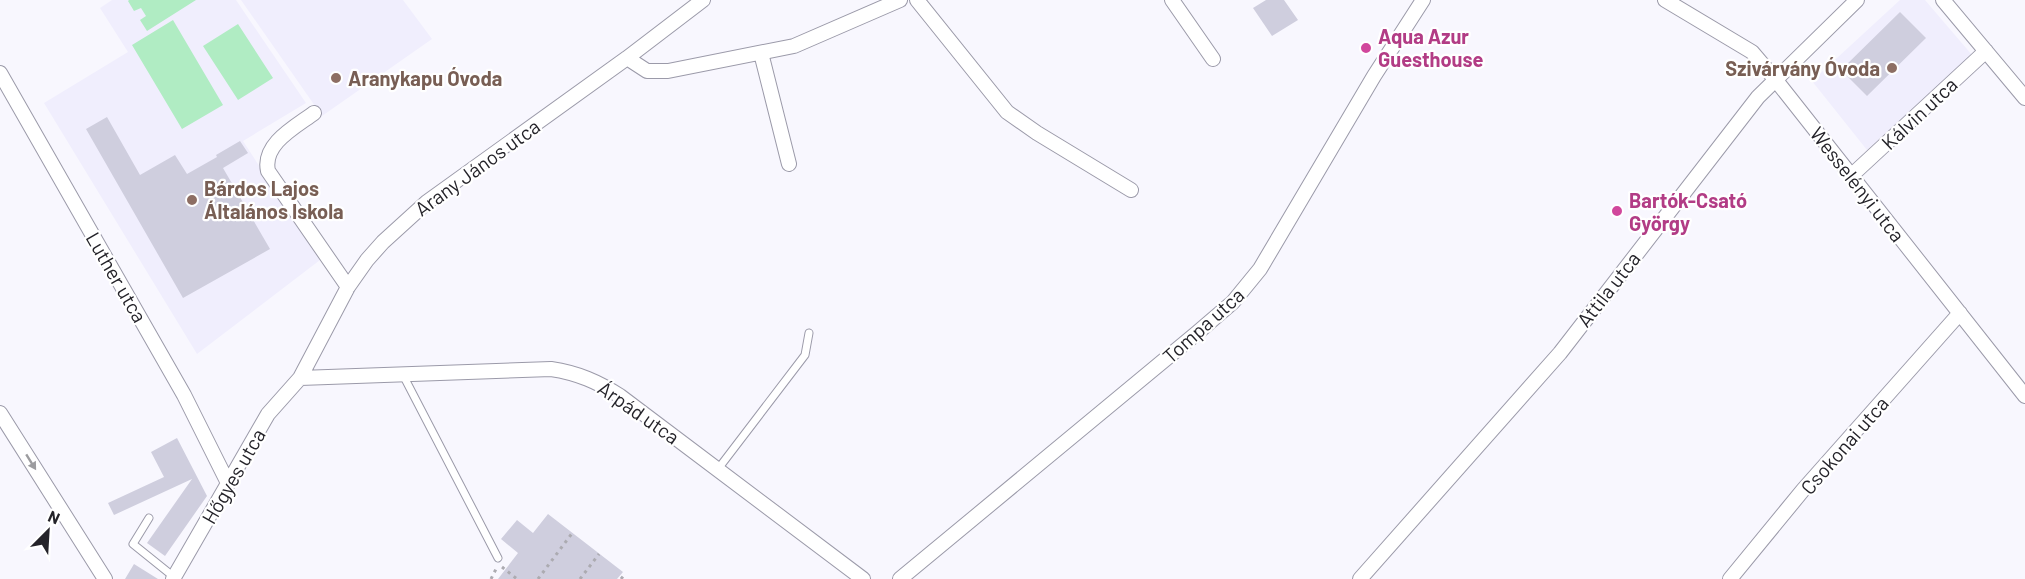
<svg xmlns="http://www.w3.org/2000/svg" width="2025" height="579" viewBox="0 0 2025 579" font-family="Barlow,sans-serif">
	<style>
		.built { fill: #f0eefd }
		.green { fill: #b0ecc3 }
		.building { fill: #cfcede }
		.lines { fill: none; stroke-linecap: round; stroke-linejoin: round }
		.service-casing { stroke: #9b9aa9; stroke-width: 9 }
		.minor-casing { stroke: #9b9aa9; stroke-width: 16 }
		.path { stroke: #acabb1; stroke-width: 3; stroke-dasharray: 3 4.5; stroke-linecap: butt }
		.service { stroke: #fff; stroke-width: 7 }
		.minor { stroke: #fff; stroke-width: 14 }
		.oneway { fill: #9c9c9f }
		.hotel-dot { fill: #d1479c; stroke: #fff; stroke-width: 2 }
		.education-dot { fill: #8d6e63; stroke: #fff; stroke-width: 2 }
		.labels { text-anchor: middle; dominant-baseline: central; stroke-width: 4.5; stroke-linejoin: round; paint-order: stroke }
		.hotel-label { font-size: 20px; font-weight: bold; fill: #b23c85; stroke: #fff; text-anchor: start }
		.education-label { font-size: 20px; font-weight: bold; fill: #785e54; stroke: #fff; text-anchor: start }
		.street-label { font-size: 20px; fill: #242329; stroke: #fff }
	</style>
	<rect width="100%" height="100%" fill="#f8f7fe"/>
	<path class="built" d="M112 0H236L306 103 243 141 320 260 197 354 44 103 128 52 100 8Z
		M241 0H403L432 39 322 116Z
		M1900 0H1925L1972 55 1867 150 1812 81Z"/>
	<path class="green" d="M129 0H196L147 31 140 20 146 16 141 8 134 11 128 1Z
		M173 20 223 105 182 129 132 45Z
		M238 24 273 78 238 100 203 46Z"/>
	<path class="building" d="M1266 0H1284L1298 20 1272 36 1253 8Z
		M1900 12 1926 38 1867 96 1841 70Z
		M107 117 140 175 175 155 187 174 217 157 216 155 240 141 248 153 223 168 270 249 183 298 86 129Z
		M177 438 207 496 165 556 147 543 192 479 114 515 108 503 164 477 151 452Z
		M548 514 623 572 617 579H498L518 553 501 539 517 520 533 533Z
		M134 564 158 579H125Z"/>
	<g class="lines">
		<defs>
			<path id="service" d="M403 375 498 558
				M718 469 805 355 809 333
				M149 518 133 544 174 577"/>
			<path id="minor" d="M917 0 1007 112 1037 133 1131 190
				M1172 0 1213 59
				M1665 0 1752 52 1775 79 2025 396
				M1943 0 2025 98
				M761 53 789 164
				M627 58 647 71H668L794 46 900 0
				M0 73 184 395 228 483
				M314 113C295 127 262 144 268 171L348 287
				M1852 175 1986 51
				M300 378 551 369C578 373 598 382 620 396L863 579
				M0 413 105 579
				M173 579 268 414 300 378 348 287 367 260 383 242 427 202 627 58 703 0
				M900 579 1197 333 1233 302 1260 269 1374 76 1423 0
				M1360 579 1560 353 1758 97 1857 0
				M1730 579 1803 490 1960 313"/>
		</defs>
		<use href="#service" class="service-casing"/>
		<use href="#minor" class="minor-casing"/>
		<path class="path" d="M502 567 517 579
			M491 579 497 567
			M538 579 573 532
			M580 579 599 554
			M621 579 625 574"/>
		<use href="#service" class="service"/>
		<use href="#minor" class="minor"/>
	</g>
	<defs><path id="oneway-solid" d="M-6-.8H1V-3.2L6.5 0L1 3.2V.8H-6Z" transform="scale(1.5)"/></defs>
	<use class="oneway" href="#oneway-solid" transform="translate(31 462) rotate(58)"/>
	<g class="hotel-dot">
		<circle cx="1366" cy="48" r="6"/>
		<circle cx="1617" cy="211" r="6"/>
	</g>
	<g class="education-dot">
		<circle cx="1892" cy="68" r="6"/>
		<circle cx="336" cy="78" r="6"/>
		<circle cx="192" cy="200" r="6"/>
	</g>
	<g class="labels">
		<g class="hotel-label">
			<text x="1378" y="36">Aqua Azur<tspan x="1378" dy="23">Guesthouse</tspan></text>
			<text x="1629" y="200">Bartók-Csató<tspan x="1629" dy="23">György</tspan></text>
		</g>
		<g class="education-label">
			<text x="1880" y="68" text-anchor="end">Szivárvány Óvoda</text>
			<text x="348" y="78">Aranykapu Óvoda</text>
			<text x="204" y="188">Bárdos Lajos<tspan x="204" dy="23">Általános Iskola</tspan></text>
		</g>
		<g class="street-label">
			<text transform="translate(1919 113) rotate(-43)">Kálvin utca</text>
			<text transform="translate(477 167) rotate(-36)">Arany János utca</text>
			<text transform="translate(1858 184) rotate(52)">Wesselényi utca</text>
			<text transform="translate(117 277) rotate(60)">Luther utca</text>
			<text transform="translate(1608 289) rotate(-52)">Attila utca</text>
			<text transform="translate(1203 325) rotate(-42)">Tompa utca</text>
			<text transform="translate(639 412) rotate(35)">Árpád utca</text>
			<text transform="translate(1844 445) rotate(-49)">Csokonai utca</text>
			<text transform="translate(233 476) rotate(-60)">Hőgyes utca</text>
		</g>
	</g>
	<g transform="translate(48 531) rotate(24)" stroke="#ffffff" stroke-width="4.5" paint-order="stroke">
	<path d="M0-4.5L10 22L0 15L-10 22Z" fill="#242329"/>
	<text y="-9" font-size="16" font-weight="bold" text-anchor="middle" fill="#242329">N</text>
	</g>
</svg>
